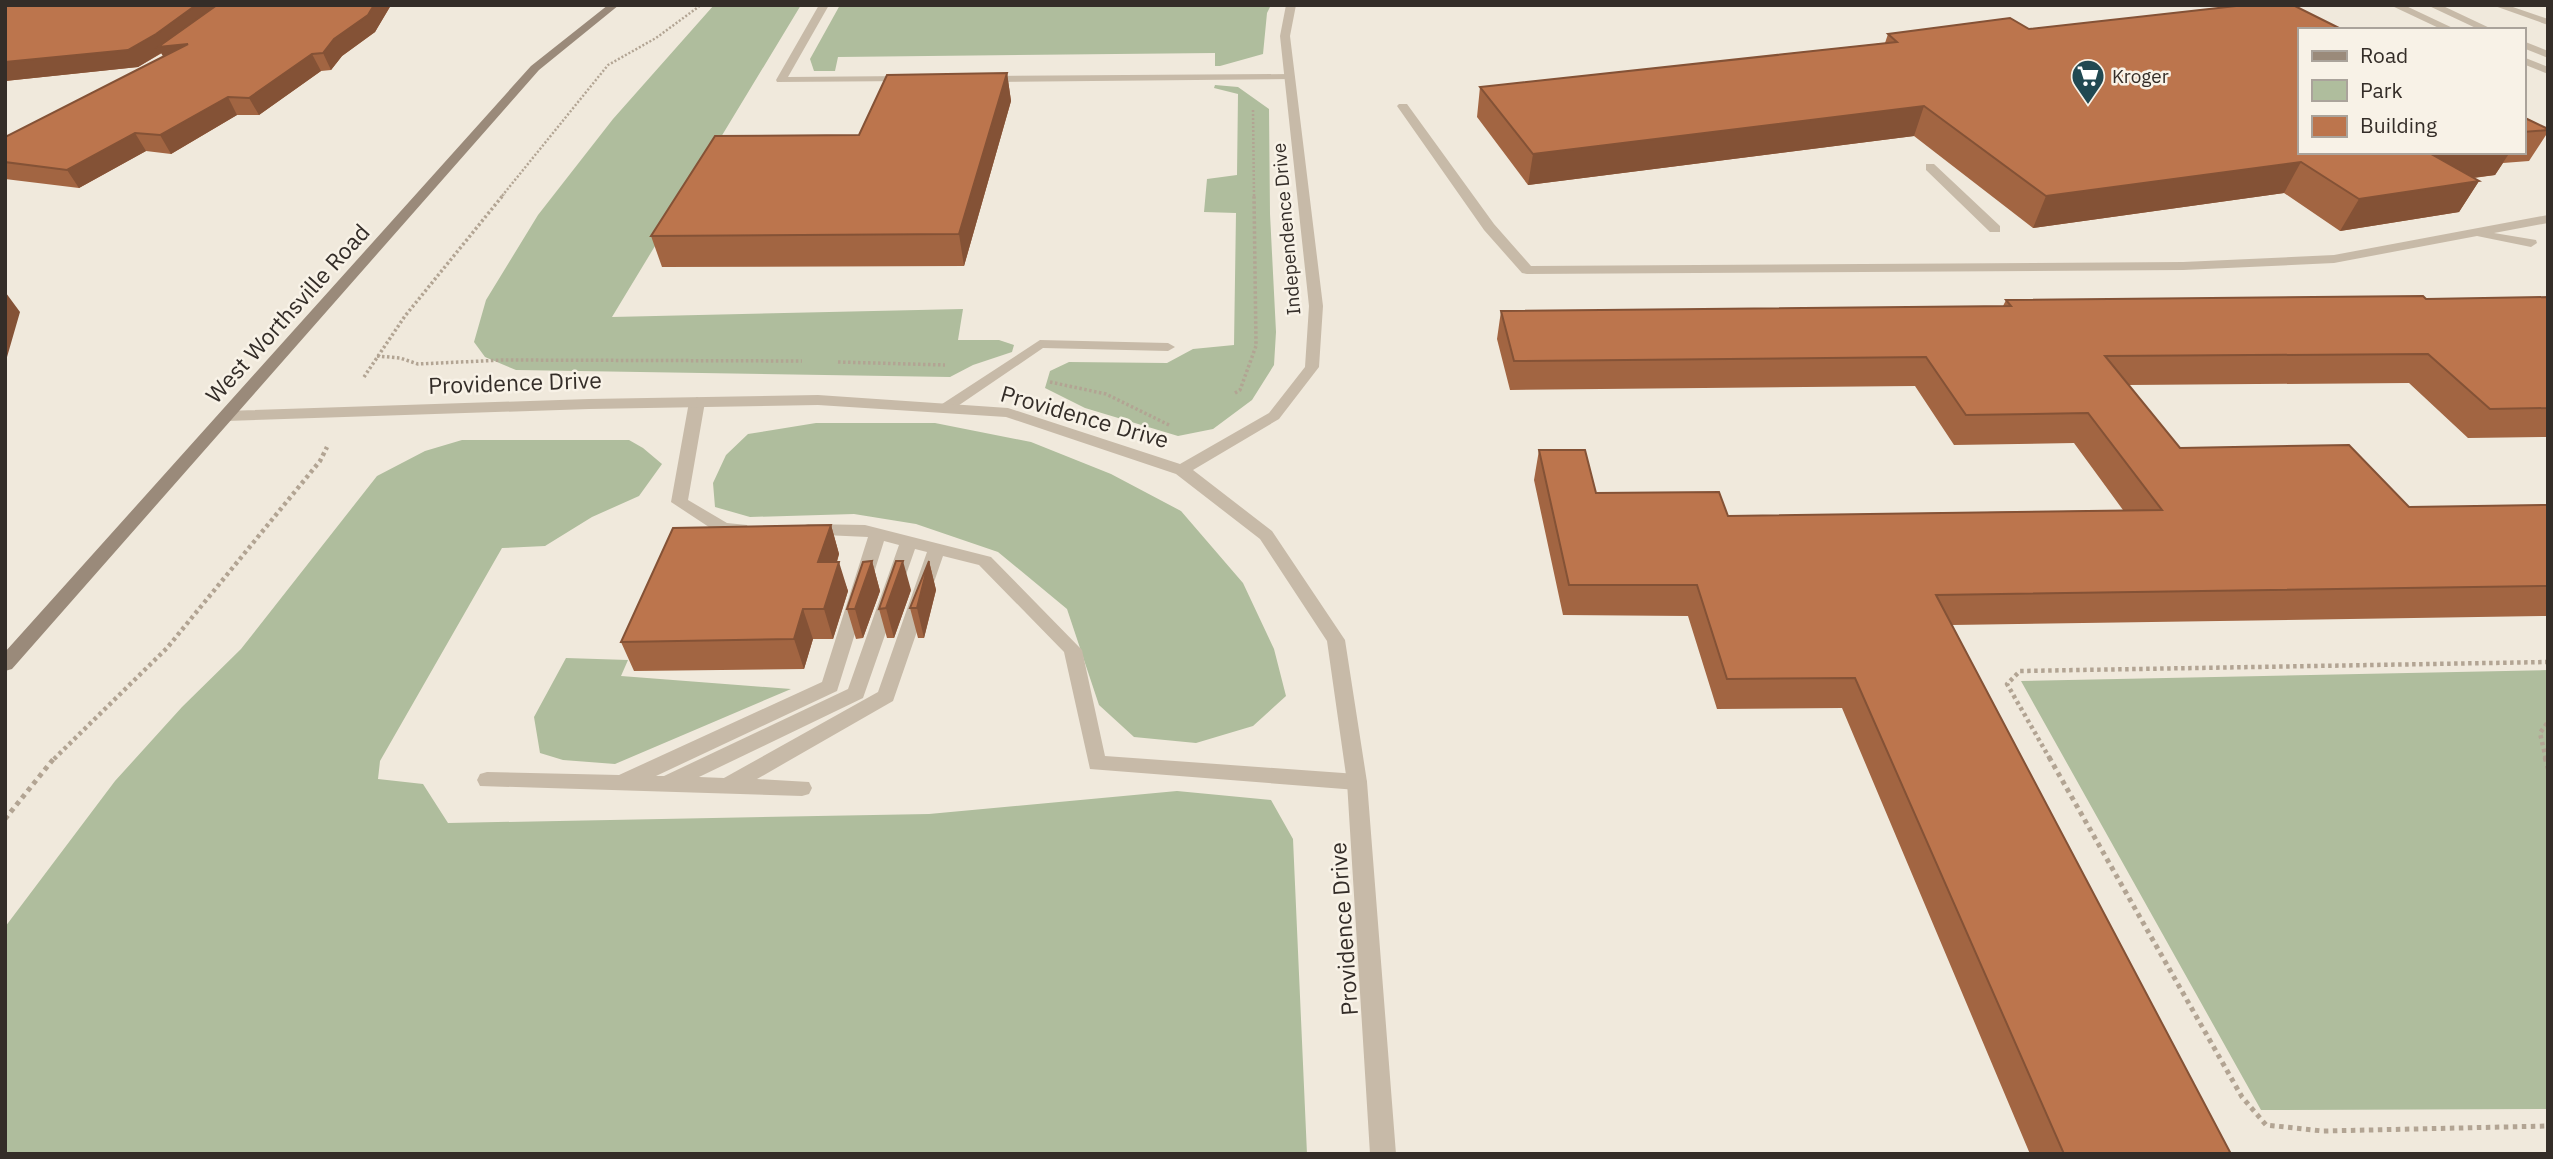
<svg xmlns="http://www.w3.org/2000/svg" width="2553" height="1159" viewBox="0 0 2553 1159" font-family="'IBM Plex Sans',sans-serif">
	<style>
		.green { fill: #afbd9d }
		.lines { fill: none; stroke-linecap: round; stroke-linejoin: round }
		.path-far3 { stroke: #b2a493; stroke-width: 2.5; stroke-dasharray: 2 2; stroke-linecap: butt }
		.path-far2 { stroke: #b2a493; stroke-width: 3.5; stroke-dasharray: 2.5 2.5; stroke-linecap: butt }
		.path-far1 { stroke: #b2a493; stroke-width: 4.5; stroke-dasharray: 3.5 3.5; stroke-linecap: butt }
		.path { stroke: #b2a493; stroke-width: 5; stroke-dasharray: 4.5 4.5; stroke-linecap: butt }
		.lane { fill: #c7baa8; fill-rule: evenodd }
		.street { fill: #c7baa8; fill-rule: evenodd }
		.secondary { fill: #9a8a7a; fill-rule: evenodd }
		.wall { fill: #a26542 }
		.shaded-wall { fill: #845236 }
		.building { fill: #bc754d; stroke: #845236; stroke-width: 2 }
		.labels { text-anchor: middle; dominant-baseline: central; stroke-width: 5; stroke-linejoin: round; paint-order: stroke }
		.far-poi-label { font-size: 19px; fill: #342d28; stroke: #f8f2e7; text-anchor: start }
		.far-street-label { font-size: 19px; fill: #342d28; stroke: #f8f2e7 }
		.street-label { font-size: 23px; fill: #342d28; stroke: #f8f2e7 }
	</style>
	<rect width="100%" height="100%" fill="#f0e9dc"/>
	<path class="green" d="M714 5H801L612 317 963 309 958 340H999L1014 345 1012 352 973 365 950 377 516 370 485 357 474 342 486 300 538 215 613 119Z
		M840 5H1271L1267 13 1263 54 1220 66H1215V53L838 57 835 71H814L810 59Z
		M1215 85 1238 87 1269 109 1270 214 1276 332 1274 365 1252 400 1213 429 1178 436 1085 408 1045 388 1050 371 1069 362 1167 363 1193 349 1234 345 1236 213 1204 212 1207 179 1237 175 1238 94 1214 88Z
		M816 423H935L1031 442 1111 474 1181 511 1243 583 1274 649 1286 696 1253 726 1196 743 1134 737 1099 705 1067 609 998 552 916 524 854 514 750 517 715 507 713 483 726 455 748 434Z
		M462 440H629L643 448 662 464 639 496 592 517 545 546 502 548 380 761 378 779 423 784 448 823 929 814 1177 791 1271 800 1293 839 1307 1154H5V927L115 781 182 707 241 649 377 476 425 451Z
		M566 658 628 660 621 676 791 689 615 764 563 760 540 753 534 717Z
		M2548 670V1109L2261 1110 2021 681Z"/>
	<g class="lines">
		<path class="path-far3" d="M1253 110 1254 196
			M502 196 608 65 656 38 701 5"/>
		<path class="path-far2" d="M377 356 400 358 418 364 503 360 802 361
			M838 362 945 365
			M364 377 405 316 504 194
			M1050 382 1106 394 1169 425
			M1235 393 1240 390 1256 346 1254 194"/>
		<path class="path-far1" d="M54 759 167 648 320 461 327 447
			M2050 759 2007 684 2020 671 2548 662
			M2546 759 2540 733 2548 722"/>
		<path class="path" d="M2049 757 2242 1097 2266 1125 2323 1131 2548 1126
			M2545 757 2548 768
			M5 819 55 757"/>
		<path class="lane" d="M819 5H829L788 77 907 76 911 77V81L777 82 776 80Z
			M2492 5H2507L2548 19V25Z
			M1290 74 1295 77 1294 79 984 82 979 79 984 76Z
			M1399 104H1407L1494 224 1531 266 2183 262 2334 255 2548 215V223L2494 233 2536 240 2537 243 2531 247 2477 236 2334 263 2183 270 1527 274 1522 273 1484 230 1397 106Z
			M1926 164H1934L2000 226V232H1990L1926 170Z
			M1040 340 1168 343 1175 347 1168 351 1043 348 949 412H939L936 409 939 406Z
			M697 397 705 402 688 500 727 523 747 525 749 529 747 533H718L671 502 689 402Z
			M808 524 865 525 991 557 1082 650 1105 756 1357 774 1364 776 1367 782 1364 788 1357 790 1090 769 1064 652 979 565 943 556 893 701 757 779 809 782 812 788 809 794 802 796 480 786 477 780 480 774 487 772 619 775 822 682 868 537 802 534 800 530 802 526ZM884 541 899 545 848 689 664 776H656L837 691ZM915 549 927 552 878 692 724 778 699 777 863 698Z"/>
		<path class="street" d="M1286 5H1296L1290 36 1323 306 1319 367 1279 419 1193 470 1272 531 1345 640 1367 782 1396 1154H1370L1347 782 1327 641 1260 539 1176 474 1006 417 818 405 589 409 226 421 218 416 226 411 589 399 818 395 1008 408 1180 464 1269 413 1305 367 1309 306 1280 36Z
			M2390 5H2404L2457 30H2443Z
			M2427 5H2441L2494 30H2480Z
			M2523 41 2548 51V58L2523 48Z
			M2523 57 2548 67V74L2523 64Z"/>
		<path class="secondary" d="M608 5H619L539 70 12 669 5 671V652L531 66Z"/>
	</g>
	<path class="wall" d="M5 5H391L375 32 342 56 331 70 321 71 259 115H237L171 154 146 151 79 188 5 179V137L164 57 162 53 138 67 5 81Z
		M2029 29 2299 152H2523V117L2548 129V132L2529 161 2503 163 2495 175 2474 178 2479 181 2459 212 2340 231 2284 193 2033 228 1914 136 1528 185 1477 117 1480 87 1885 43 1888 34Z
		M1007 73 1011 101 964 266 662 267 651 236 859 135Z
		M2548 297V437L2468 438 2409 383 2129 385 2180 448 2409 507 2548 505V616L1952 625 2231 1154H2030L1842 708 1717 709 1688 616 1563 615 1534 480 1539 450 1596 493 1728 516 2123 510 2074 443 1954 445 1915 386 1510 390 1497 339 1501 311 2003 306 2006 300 2426 299Z
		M831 525 839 554 837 562 848 591 833 639H813L804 669 634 671 621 642Z
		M872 561 880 591 863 638 856 639 847 609Z
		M929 561 936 590 924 638H918L910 608Z
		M911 590 894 638H887L879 609Z"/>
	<path class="shaded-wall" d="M196 5H227L168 64 161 53 138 67 5 81V62Z
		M374 5H391L375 32 342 56 331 70 323 53 334 39Z
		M312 54 321 71 259 115 249 98Z
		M1007 73 1011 101 964 266 959 234Z
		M228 97 237 115 171 154 160 135Z
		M1924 106 1914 136 1528 185 1533 154Z
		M135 133 146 151 79 188 67 170Z
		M2448 152H2510L2495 175 2413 185 2431 154Z
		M2301 162 2284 193 2033 228 2046 196Z
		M2479 181 2459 212 2340 231 2359 199Z
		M6 293 20 312 5 364V294Z
		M831 525 839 554 827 592 818 562Z
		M872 561 880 591 863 638 855 609Z
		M903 561 911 590 894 638 886 608Z
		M929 561 936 590 924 638 917 608Z
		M839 562 848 591 833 639 824 609Z
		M803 609 813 639 804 669 794 639Z"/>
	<path class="building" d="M5 5H196L156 34 128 50 5 62Z
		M217 5H374L368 15 334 39 323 53 312 54 249 98 228 97 160 135 135 133 67 170 5 162V137L188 44 158 47Z
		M2245 5H2293L2343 30H2299V152H2448L2431 154 2479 181 2359 199 2301 162 2046 196 1924 106 1533 154 1480 87 1897 42 1888 34 2010 18 2029 29Z
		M1007 73 959 234 651 236 715 136 859 135 887 75Z
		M2523 117 2548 129V130L2523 132Z
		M2423 296 2426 299 2548 297V408L2490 409 2428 354 2105 356 2180 448 2349 445 2409 507 2548 505V586L1936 595 2231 1154H2064L1855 678 1727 679 1697 585H1569L1539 450H1585L1596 493 1719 492 1728 516 2162 510 2088 413 1966 415 1926 357 1514 361 1501 311 2011 306 2006 300Z
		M831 525 818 562H839L824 609H803L794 639 621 642 673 528Z
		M872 561 855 609H847L863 562Z
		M896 561H903L886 608 879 609Z
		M929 561 917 608H910Z"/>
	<defs>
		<symbol id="supermarket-pin" viewBox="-11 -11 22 30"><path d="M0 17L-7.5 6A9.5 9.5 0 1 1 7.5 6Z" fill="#214952" stroke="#f8f2e7"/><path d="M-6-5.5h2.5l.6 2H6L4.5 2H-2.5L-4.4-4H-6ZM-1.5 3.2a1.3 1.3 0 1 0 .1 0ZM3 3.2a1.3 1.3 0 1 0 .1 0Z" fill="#fff"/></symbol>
	</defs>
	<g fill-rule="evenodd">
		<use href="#supermarket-pin" x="2069" y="57" width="38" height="52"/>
	</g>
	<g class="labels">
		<g class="far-poi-label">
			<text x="2112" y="76">Kroger</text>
		</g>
		<g class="far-street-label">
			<text transform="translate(1286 229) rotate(-95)">Independence Drive</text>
		</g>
		<g class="street-label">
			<text transform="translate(287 313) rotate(-48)">West Worthsville Road</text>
			<text transform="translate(515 382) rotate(-2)">Providence Drive</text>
			<text transform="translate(1085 416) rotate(16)">Providence Drive</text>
			<text transform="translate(1343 929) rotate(-94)">Providence Drive</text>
		</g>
	</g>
	<rect width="2553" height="1159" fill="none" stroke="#342d28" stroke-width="14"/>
	<rect x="2298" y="28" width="228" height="126" fill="#f8f2e7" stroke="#aaa39b" stroke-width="2"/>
	<rect x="2312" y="51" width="35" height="10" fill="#9a8a7a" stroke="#aaa39b" stroke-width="2"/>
	<text x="2360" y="63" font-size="21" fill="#342d28">Road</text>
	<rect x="2312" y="80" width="35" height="21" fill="#afbd9d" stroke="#aaa39b" stroke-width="2"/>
	<text x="2360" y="98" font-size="21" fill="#342d28">Park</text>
	<rect x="2312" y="116" width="35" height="21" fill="#bc754d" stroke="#aaa39b" stroke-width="2"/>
	<text x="2360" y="133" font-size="21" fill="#342d28">Building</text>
</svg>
